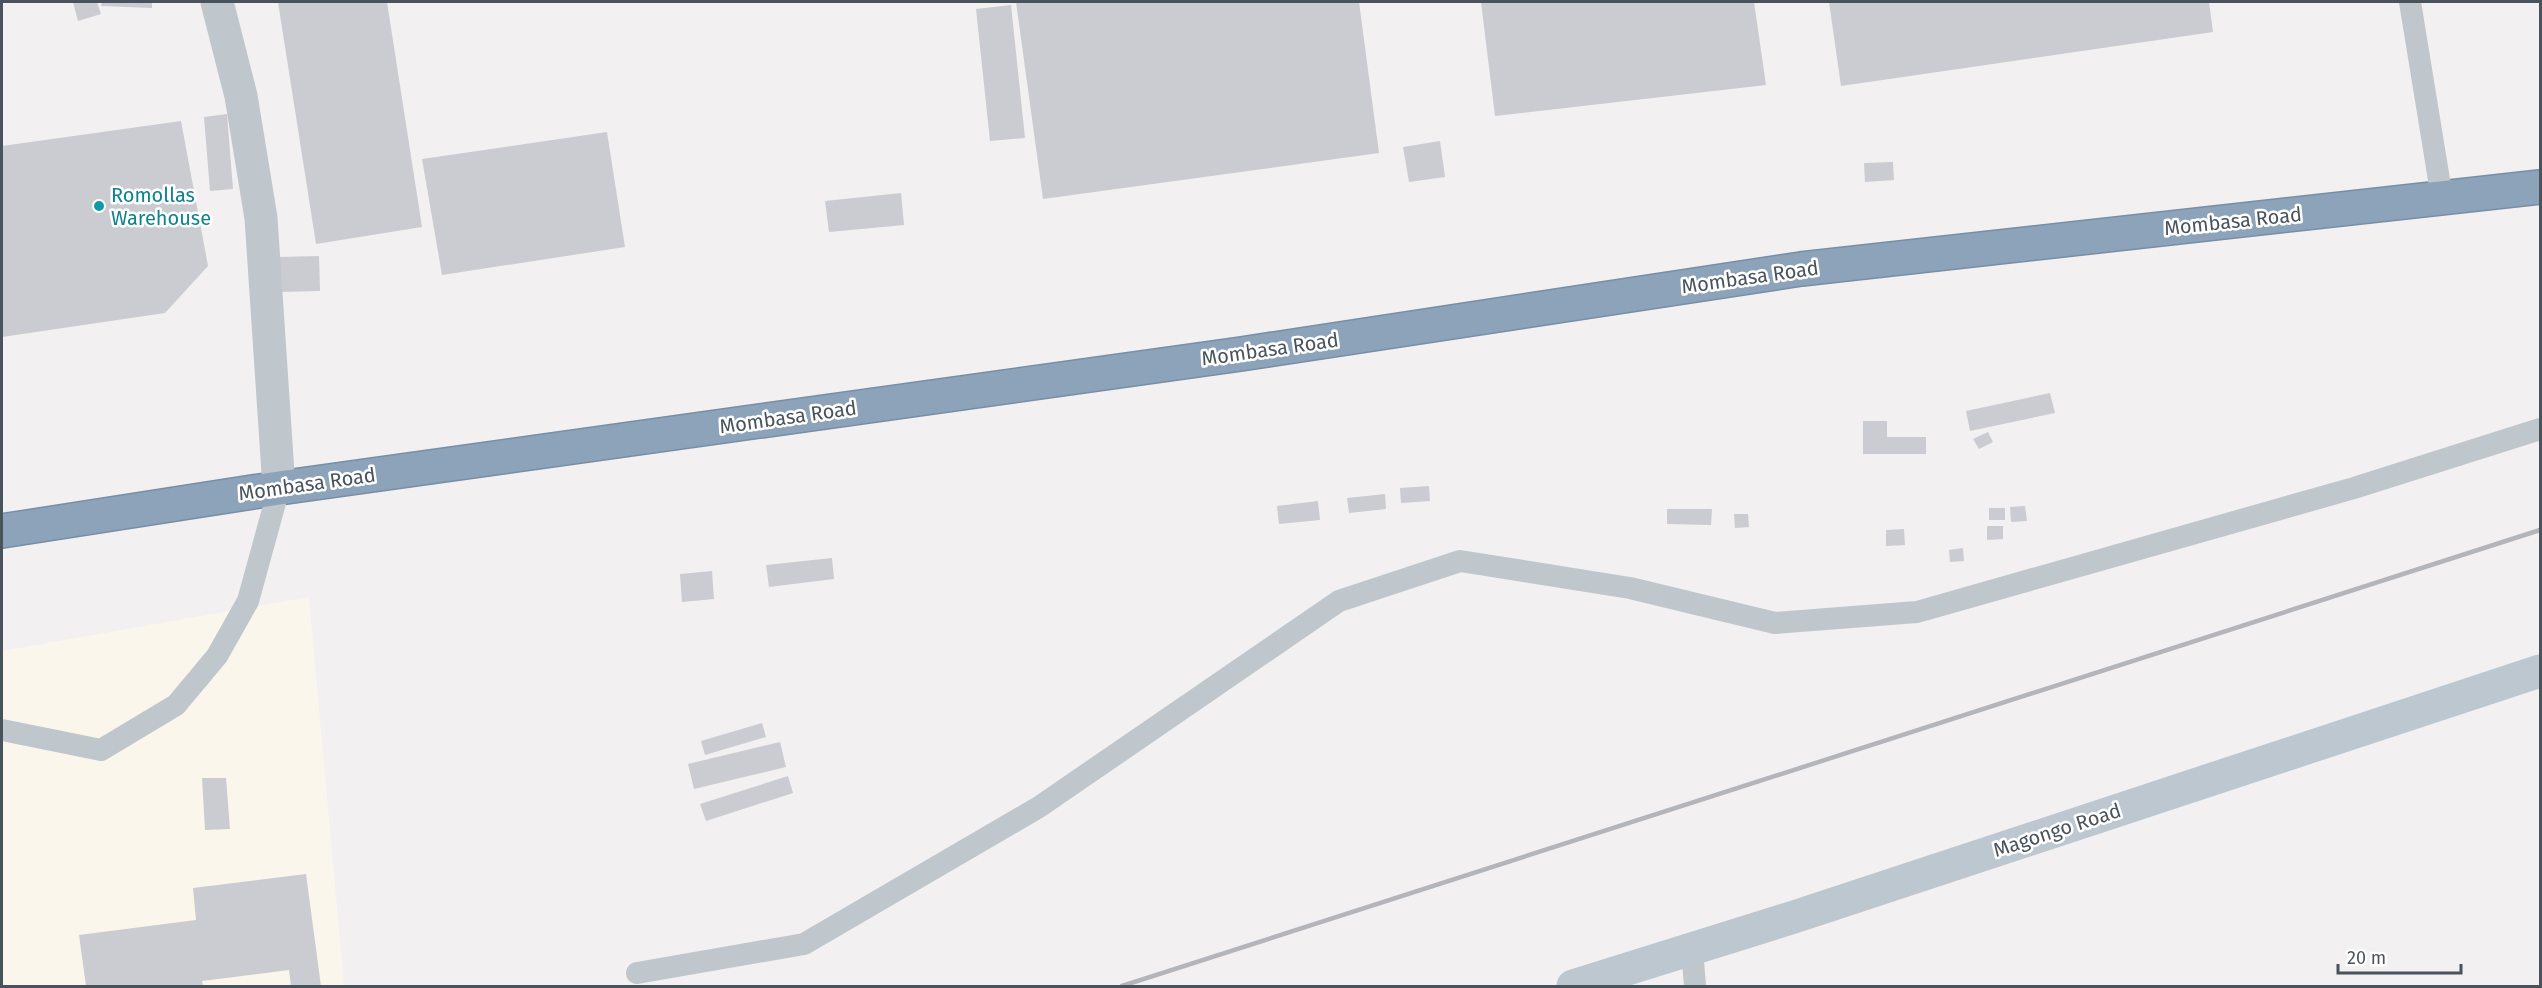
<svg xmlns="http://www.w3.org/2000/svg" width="2542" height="988" viewBox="0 0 2542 988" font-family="'Fira Sans',sans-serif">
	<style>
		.commercial { fill: #fbf6eb }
		.building { fill: #caccd2 }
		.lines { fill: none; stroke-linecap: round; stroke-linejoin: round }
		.highway-casing { stroke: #778ea6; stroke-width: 36 }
		.lane { stroke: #bfc7cd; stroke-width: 22 }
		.street { stroke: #bfc7cd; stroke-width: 33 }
		.secondary { stroke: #bdc7d0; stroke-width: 33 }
		.highway { stroke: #8ca3ba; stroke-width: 33 }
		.rail { stroke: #b3b5ba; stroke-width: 4.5 }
		.culture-dot { fill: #0f9aa8; stroke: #fff; stroke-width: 2 }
		.labels { text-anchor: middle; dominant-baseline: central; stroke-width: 5; stroke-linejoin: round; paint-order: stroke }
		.culture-label { font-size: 20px; fill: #0d838f; stroke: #fff; text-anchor: start }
		.street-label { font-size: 20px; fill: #49535c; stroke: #fff }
	</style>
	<rect width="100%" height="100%" fill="#f2f0f0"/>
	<path class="commercial" d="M309 597 344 986H2V651Z"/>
	<path class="building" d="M73 2H97L101 14 78 21Z
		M102 2H152V8L101 6Z
		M278 2H387L422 227 316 244Z
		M1016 2H1359L1379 153 1043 199Z
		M1481 2H1754L1766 85 1495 116Z
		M1829 2H2209L2213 32 1841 86Z
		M1011 5 1025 138 990 141 976 9Z
		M227 114 233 189 210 191 204 117Z
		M181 121 208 266 165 313 2 337V146Z
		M607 132 625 247 442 275 422 159Z
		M1440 141 1445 177 1409 182 1403 147Z
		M1893 162 1894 180 1865 182 1864 163Z
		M901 193 904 225 829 232 825 201Z
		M319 256 320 291 279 292V257Z
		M2050 393 2055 413 1970 431 1966 411Z
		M1863 421H1887V437H1926V454H1863Z
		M1988 432 1993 442 1979 449 1973 439Z
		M1429 486 1430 501 1401 503 1400 488Z
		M1385 494 1386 509 1349 513 1347 498Z
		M1318 501 1320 520 1279 524 1277 506Z
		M2025 506 2027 521 2011 522 2010 507Z
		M1989 508H2005V520H1989Z
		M1667 509H1712L1711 525 1667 524Z
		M1734 514H1748L1749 527 1735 528Z
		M1987 526H2003V539L1987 540Z
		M1904 529 1905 545 1886 546V530Z
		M1963 548 1964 561 1950 562 1949 550Z
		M832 558 834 579 769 587 766 565Z
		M712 571 714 599 682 602 680 574Z
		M762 723 766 737 705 755 701 741Z
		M780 742 786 767 694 789 688 764Z
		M788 776 793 793 706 821 700 804Z
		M202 778H226L230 829 205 830Z
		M306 874 321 986H291L289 970 202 981 203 986H86L79 935 196 920 193 888Z"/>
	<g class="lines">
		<defs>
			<path id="highway" d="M2 531 279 488 1241 354 1801 269 2540 187"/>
		</defs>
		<use href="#highway" class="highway-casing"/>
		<path class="lane" d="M2410 2 2442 198
			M2 730 101 750 176 705 217 656 248 601 279 488
			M1692 949 1695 986
			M637 973 804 944 1039 807 1339 601 1460 561 1630 588 1775 623 1917 612 2354 488 2540 429"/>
		<path class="street" d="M217 2 241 96 261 218 279 488"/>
		<path class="secondary" d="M1573 986 1794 917 2540 671"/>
		<use href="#highway" class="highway"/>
		<path class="rail" d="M1122 986 2540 530"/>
	</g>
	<circle class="culture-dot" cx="99" cy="206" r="6"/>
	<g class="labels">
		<g class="culture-label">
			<text x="111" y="195">Romollas<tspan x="111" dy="23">Warehouse</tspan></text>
		</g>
		<g class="street-label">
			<text transform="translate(2233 221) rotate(-6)">Mombasa Road</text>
			<text transform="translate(1750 277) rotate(-8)">Mombasa Road</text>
			<text transform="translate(1270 349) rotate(-8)">Mombasa Road</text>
			<text transform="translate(788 417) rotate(-8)">Mombasa Road</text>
			<text transform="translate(307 484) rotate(-8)">Mombasa Road</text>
			<text transform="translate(2057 830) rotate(-18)">Magongo Road</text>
		</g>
	</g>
	<rect width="2542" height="988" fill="none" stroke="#49535c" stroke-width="6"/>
	<path d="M2338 964v9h123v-9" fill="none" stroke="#49535c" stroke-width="3"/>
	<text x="2347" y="964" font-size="18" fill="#49535c" stroke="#ffffff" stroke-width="4.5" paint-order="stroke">20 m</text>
</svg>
